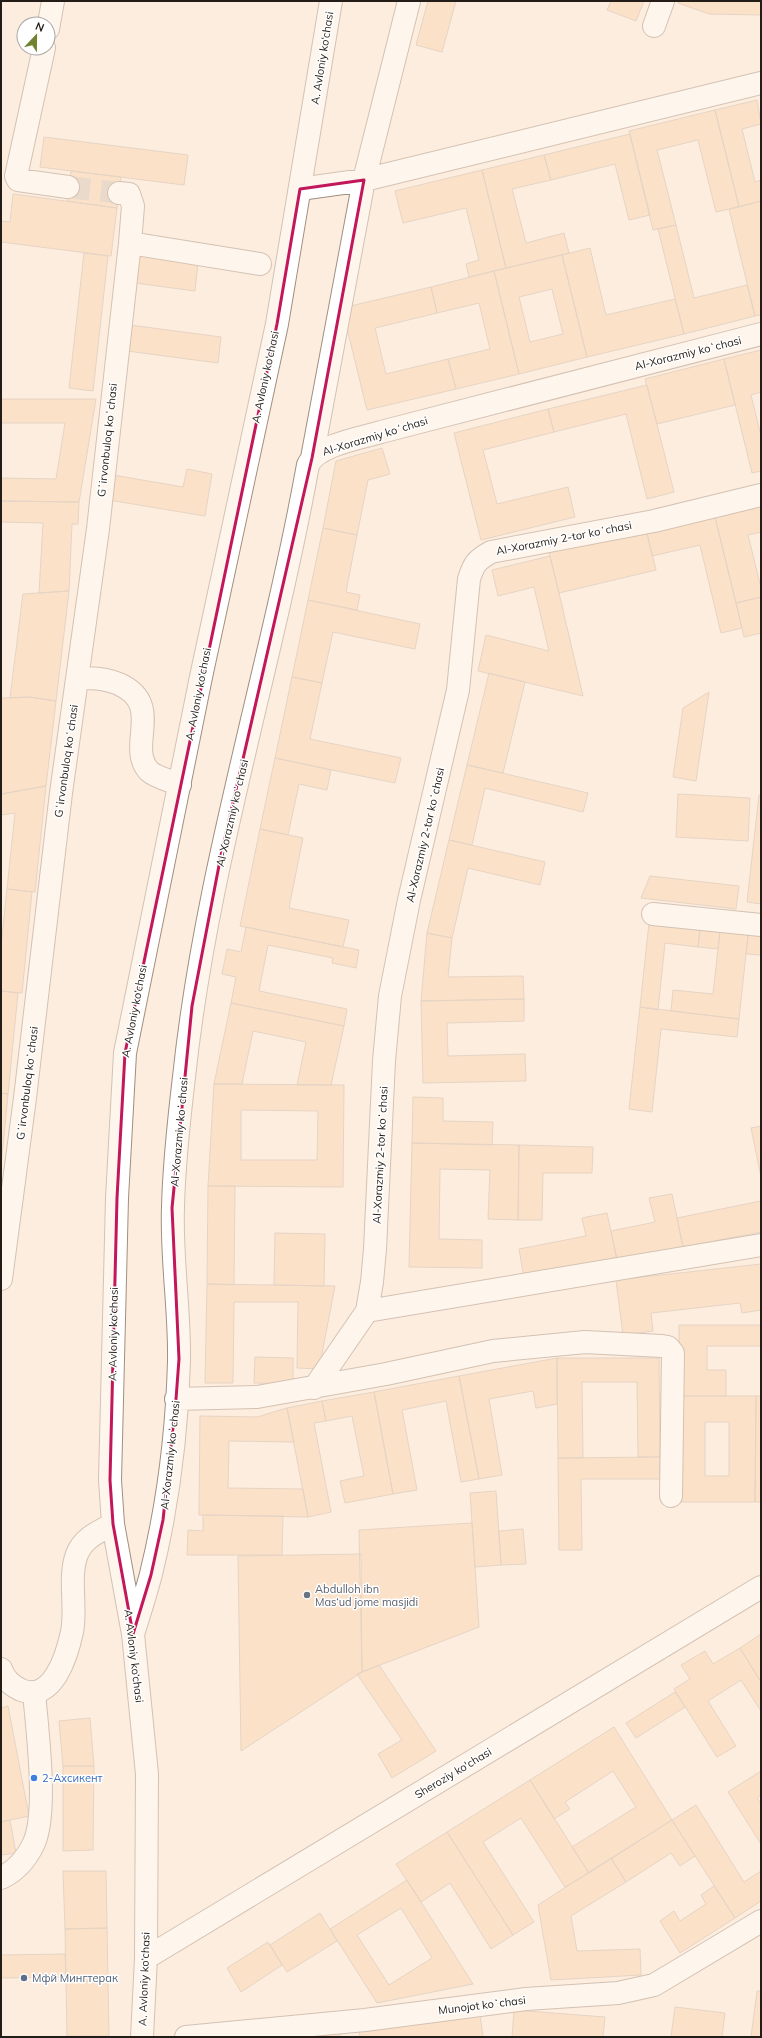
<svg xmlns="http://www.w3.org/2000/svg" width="762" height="2038" viewBox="0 0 762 2038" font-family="Mulish,sans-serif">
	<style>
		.building { fill: #fad3af; stroke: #c8b6a5; fill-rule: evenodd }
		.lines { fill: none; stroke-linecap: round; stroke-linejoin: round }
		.minor-tunnel { stroke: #d2c3b7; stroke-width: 22; stroke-dasharray: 22 11; stroke-linecap: butt }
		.minor-casing { stroke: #a18f7f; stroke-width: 24 }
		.minor { stroke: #fff; stroke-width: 22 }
		.marked { fill: none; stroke: #c2185b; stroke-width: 3; stroke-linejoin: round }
		.worship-dot { fill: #6b7280; stroke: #fff; stroke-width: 1.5 }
		.shop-dot { fill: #3f7fe0; stroke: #fff; stroke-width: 1.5 }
		.service-dot { fill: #5c6f8a; stroke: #fff; stroke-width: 1.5 }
		.labels { text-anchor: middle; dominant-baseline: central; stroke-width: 3; stroke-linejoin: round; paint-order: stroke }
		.street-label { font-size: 11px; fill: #241d17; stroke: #fff }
		.worship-label { font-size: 11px; fill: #5b616d; stroke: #fff; text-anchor: start }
		.shop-label { font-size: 11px; fill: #366cbe; stroke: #fff; text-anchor: start }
		.service-label { font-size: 11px; fill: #4e5e75; stroke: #fff; text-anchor: start }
	</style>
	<rect width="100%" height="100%" fill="#fdeddf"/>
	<path class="building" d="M428 1H456L442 52 416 45Z
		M611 1H644L636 21 607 10Z
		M679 1H761V15L709 14 678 3Z
		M757 100 761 124 742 129 755 182 761 180V201L739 207 715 110Z
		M715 110 739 207 716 212 698 140 657 150 676 225 653 230 629 131Z
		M630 134 650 215 629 220 615 164 551 180 544 155Z
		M44 137 188 155 184 185 40 167Z
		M544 155 551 180 512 189 526 243 564 233 569 253 506 268 482 170Z
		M482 170 506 268 469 277 466 264 479 260 466 208 403 223 395 191Z
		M71 171 121 177 117 208 67 201Z
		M13 194 117 208 111 256 1 242V221L10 222Z
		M761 201V315L755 316 729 209Z
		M676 225 694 298 747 285 755 316 684 334 658 229Z
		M590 248 606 315 675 299 684 334 587 357 562 255Z
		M84 253 108 256 93 391 69 388Z
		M139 255 198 263 195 291 135 283Z
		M562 255 587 357 519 374 494 271ZM552 289 563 334 530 342 519 297Z
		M494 271 519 374 456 389 448 359 490 349 479 303 437 313 431 287Z
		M431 287 437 313 375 328 386 374 448 359 456 389 367 410 342 308Z
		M130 325 221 337 218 363 127 351Z
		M761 350V392L751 395 761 436V471L752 473 724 359Z
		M724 359 735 405 657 424 645 379Z
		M647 385 674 492 647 499 626 414 554 432 548 409Z
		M1 399H96L79 502 1 501V478L56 479 65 423H1Z
		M548 409 554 432 483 450 497 504 568 487 575 517 481 540 454 433Z
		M382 448 390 474 368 480 357 535 323 528 336 461Z
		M187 469 212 474 205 516 109 500 113 475 183 487Z
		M1 501 79 502 78 524H72L69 591 39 593 43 523 1 522Z
		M761 502V532L748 535 761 588V597L736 603 714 513Z
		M714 513 742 628 721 633 700 545 652 556 646 529Z
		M323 528 357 535 346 592 360 595 357 610 308 600Z
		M646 529 656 570 559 593 549 552Z
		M550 556 559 593 583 696 478 671 486 635 549 651 534 587 498 596 492 570Z
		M69 591 56 701 29 697 10 698 23 594Z
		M761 597V633L744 637 736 603Z
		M308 600 420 624 415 649 333 632 322 683 292 677Z
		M489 673 525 682 503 773 467 765Z
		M292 677 322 683 310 739 401 758 395 783 275 758Z
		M709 692 696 781 673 777 683 708Z
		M29 697 56 701 46 786 1 794V698Z
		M275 758 331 770 327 790 299 784 288 835 260 829Z
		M467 765 588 793 583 812 485 788 472 845 449 840Z
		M46 786 35 892 7 889 15 813 1 815V794Z
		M678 794 750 798 748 841 676 837Z
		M759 795H761V904L747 902Z
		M260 829 303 838 289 908 349 920 343 947 240 926Z
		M449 840 545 862 540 885 468 868 452 938 427 933Z
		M650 876 739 886 736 909 641 898Z
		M7 889 32 892 22 993 1 991V946Z
		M649 923 700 929 698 947 665 943 658 1010 640 1007Z
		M246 927 359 950 356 968 332 963 333 958 268 945 259 991 347 1009 344 1026 231 1003 236 977 222 974 227 949 241 952Z
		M700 929 720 931 718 949 698 947Z
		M720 931 748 935 739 1019 671 1011 673 990 713 994Z
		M427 933 452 938 448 977 523 976 524 999 421 1001Z
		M748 935 761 936V955L746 954Z
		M1 991 18 993 8 1094 1 1093Z
		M524 999V1021L447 1023 448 1056 525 1054 526 1081 423 1083 421 1001Z
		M231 1003 344 1026 331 1085H297L306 1042 253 1031 242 1084H214Z
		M640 1007 739 1019 737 1037 661 1029 652 1112 629 1109Z
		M214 1084 344 1085 343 1187 208 1186ZM241 1110 318 1111 317 1160H241Z
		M1 1093 8 1094 1 1167Z
		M413 1097 443 1098V1121L493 1122 492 1145 412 1143Z
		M761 1126V1177L751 1128Z
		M412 1143 519 1145 518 1220 488 1219 490 1170 440 1169 439 1239 482 1240V1268L409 1267Z
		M519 1145 593 1147 592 1173H543L542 1220H518Z
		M208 1186H235L234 1285 207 1284Z
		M672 1194 683 1247 617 1260 611 1231 655 1222 649 1198Z
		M761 1201V1232L683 1247 677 1218Z
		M607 1213 617 1260 524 1278 519 1249 586 1236 582 1218Z
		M275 1233 325 1234 324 1286 274 1285Z
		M761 1264V1310L742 1313 740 1303 651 1313 653 1331 623 1335 616 1280Z
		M207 1284 335 1286 319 1369 297 1368 298 1302H234L233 1383H205Z
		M679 1325H761V1346H707V1370H726V1396H679Z
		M255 1357 293 1358V1384L254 1383Z
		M557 1358V1404L536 1408 533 1391 489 1399 502 1475 479 1479 459 1376Z
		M557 1358H659L660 1457H638L637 1382H582L583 1458H558Z
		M459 1376 479 1479 461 1482 446 1401 402 1410 417 1490 393 1494 374 1392Z
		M374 1392 393 1494 345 1503 340 1481 364 1476 352 1416 326 1421 322 1401Z
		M679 1396H756L755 1502H679ZM705 1422H729V1476H705Z
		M756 1396H761V1502H755Z
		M322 1401 326 1421 314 1423 331 1512 308 1517 287 1408Z
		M287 1408 294 1442 229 1441 228 1488 303 1489 308 1517 199 1515 200 1416 257 1417Z
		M660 1457V1479H581L582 1550H559L558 1458Z
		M496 1491 501 1565 475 1567 470 1493Z
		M203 1515 283 1516 282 1555H187L188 1530 203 1531Z
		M472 1523 479 1627 362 1672 359 1530Z
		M523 1529 526 1564 501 1565 499 1531Z
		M361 1554 362 1672 241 1751 238 1556Z
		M761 1634V1682L740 1648Z
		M740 1648 761 1682V1711L741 1680 708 1701 736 1746 717 1757 674 1689 690 1679 681 1665 705 1651 713 1664Z
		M379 1665 436 1751 392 1778 378 1754 402 1740 357 1674Z
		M675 1692 685 1707 636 1738 626 1723Z
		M8 1706 29 1816 1 1822V1708Z
		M90 1718 94 1766H63L59 1721Z
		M614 1727 672 1820 589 1873 572 1847 636 1807 613 1771 565 1802 570 1809 554 1819 530 1780Z
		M63 1766H94L93 1850 63 1851Z
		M761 1771V1795L757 1798 761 1804V1844L728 1792Z
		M530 1780 589 1873 565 1887 521 1818 483 1842 534 1922 513 1935 447 1832Z
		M696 1805 744 1882 761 1871V1901L735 1918 672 1820Z
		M10 1820 16 1853 1 1855V1822Z
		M672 1820 695 1856 680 1866 671 1853 626 1882 611 1858Z
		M447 1832 513 1935 491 1949 450 1883 421 1902 396 1864Z
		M611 1858 626 1882 571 1916 577 1951 640 1949 641 1975 551 1980 538 1905Z
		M63 1871H106L107 1928 65 1929Z
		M407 1880 473 1984 377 2003 330 1929ZM401 1908 432 1958 389 1985 357 1935Z
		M714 1886 735 1918 680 1953 660 1921 674 1911 680 1921 706 1904 701 1895Z
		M320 1913 337 1941 287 1972 270 1945Z
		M107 1928 108 1981 66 1982 65 1929Z
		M268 1942 282 1965 241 1992 227 1968Z
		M65 1954 66 1977 1 1978V1955Z
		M108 1981 109 2036H67L66 1982Z
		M757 1991H761V2037H751Z
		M675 2007 725 2013 722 2037H671Z
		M514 2010 605 2017 603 2037H512Z
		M480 2015 483 2037H360L359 2031Z
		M312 2029 340 2031V2037H311Z"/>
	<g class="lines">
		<path class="minor-tunnel" d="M68 187 119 193"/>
		<defs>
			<path id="minor" d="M654 26 663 1
				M48 29 53 1
				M44 48 16 176 18 180 68 187
				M300 189 364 180 761 83
				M130 243 260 264
				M312 458 364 180 409 1
				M77 679C92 677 105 678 119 684 165 705 126 746 149 771 155 777 171 781 180 785
				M653 914 761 925
				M1 1279 25 1098 61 793 98 529 130 243 133 206 129 194 119 193
				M367 1311 761 1245
				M314 1388 367 1311 372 1282 375 1249 384 1061 390 996 409 900 458 690 469 579C474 563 477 560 491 552L654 521 761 495
				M176 1399 257 1397 386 1374 493 1351 585 1342 662 1346 668 1347 673 1353 671 1496
				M134 1631C140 1612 146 1593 151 1574 168 1505 177 1432 179 1361 180 1310 171 1258 173 1207 174 1164 179 1119 184 1077 206 869 271 669 308 465 317 445 361 438 381 432L761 334
				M1 1669C5 1680 11 1685 21 1690 53 1703 67 1655 72 1632 77 1607 68 1578 77 1554 84 1537 99 1532 113 1524
				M1 1878C16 1871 27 1858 34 1843 48 1811 37 1729 34 1692
				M146 1958 761 1587
				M142 2037 146 1958 147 1774 133 1634 113 1524 110 1480 117 1198 125 1053 201 677 277 324 331 1
				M186 2037 365 2020 526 1999 618 1993 654 1985 761 1921"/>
		</defs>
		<use href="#minor" class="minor-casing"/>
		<use href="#minor" class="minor"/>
	</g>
	<path d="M0 0H762V2038H0ZM364 180 312 458 221 855 192 1006 172 1208 179 1359 176 1399 163 1520 151 1575 133 1634 113 1524 110 1480 117 1198 125 1053 277 324 300 189Z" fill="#fdeddf" fill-opacity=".55" fill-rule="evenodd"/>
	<path class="marked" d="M364 180 312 458 221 855 192 1006 172 1208 179 1359 176 1399 163 1520 151 1575 133 1634 113 1524 110 1480 117 1198 125 1053 277 324 300 189Z"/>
	<circle class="worship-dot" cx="307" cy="1595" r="4"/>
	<circle class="shop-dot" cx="34" cy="1778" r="4"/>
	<circle class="service-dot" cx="24" cy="1978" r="4"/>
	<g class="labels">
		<g class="street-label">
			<text transform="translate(322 58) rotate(-81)">A. Avloniy ko‘chasi</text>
			<text transform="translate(688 353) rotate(-14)">Al-Xorazmiy koʻchasi</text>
			<text transform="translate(265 377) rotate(-78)">A. Avloniy ko‘chasi</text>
			<text transform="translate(375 436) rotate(-17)">Al-Xorazmiy koʻchasi</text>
			<text transform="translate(107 440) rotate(-84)">Gʻirvonbuloq koʻchasi</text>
			<text transform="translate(564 538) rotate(-11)">Al-Xorazmiy 2-tor koʻchasi</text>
			<text transform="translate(198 694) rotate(-79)">A. Avloniy ko‘chasi</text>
			<text transform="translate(66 761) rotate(-82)">Gʻirvonbuloq koʻchasi</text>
			<text transform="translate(232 813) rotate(-77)">Al-Xorazmiy koʻchasi</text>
			<text transform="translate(425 835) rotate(-77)">Al-Xorazmiy 2-tor koʻchasi</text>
			<text transform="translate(134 1011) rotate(-79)">A. Avloniy ko‘chasi</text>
			<text transform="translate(27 1083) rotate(-83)">Gʻirvonbuloq koʻchasi</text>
			<text transform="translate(179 1132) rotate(-85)">Al-Xorazmiy koʻchasi</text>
			<text transform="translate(380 1155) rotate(-87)">Al-Xorazmiy 2-tor koʻchasi</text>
			<text transform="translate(113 1334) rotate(-89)">A. Avloniy ko‘chasi</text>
			<text transform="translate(170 1455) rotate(-84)">Al-Xorazmiy koʻchasi</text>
			<text transform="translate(134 1656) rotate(83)">A. Avloniy ko‘chasi</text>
			<text transform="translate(453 1773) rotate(-31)">Sheroziy ko'chasi</text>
			<text transform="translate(144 1979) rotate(-88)">A. Avloniy ko‘chasi</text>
			<text transform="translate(482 2005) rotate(-7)">Munojot koʻchasi</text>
		</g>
		<g class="worship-label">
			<text x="315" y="1589">Abdulloh ibn<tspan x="315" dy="13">Mas‘ud jome masjidi</tspan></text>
		</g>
		<g class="shop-label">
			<text x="42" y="1778">2-Ахсикент</text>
		</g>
		<g class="service-label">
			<text x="32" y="1978">Мфй Мингтерак</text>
		</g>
	</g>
	<rect width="762" height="2038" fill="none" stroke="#241d17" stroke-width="4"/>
	<g transform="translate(36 36) rotate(22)"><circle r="19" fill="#ffffff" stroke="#a7a5a2"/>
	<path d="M0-3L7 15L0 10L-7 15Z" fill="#718230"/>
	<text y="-6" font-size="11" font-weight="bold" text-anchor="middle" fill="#241d17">N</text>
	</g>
</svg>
